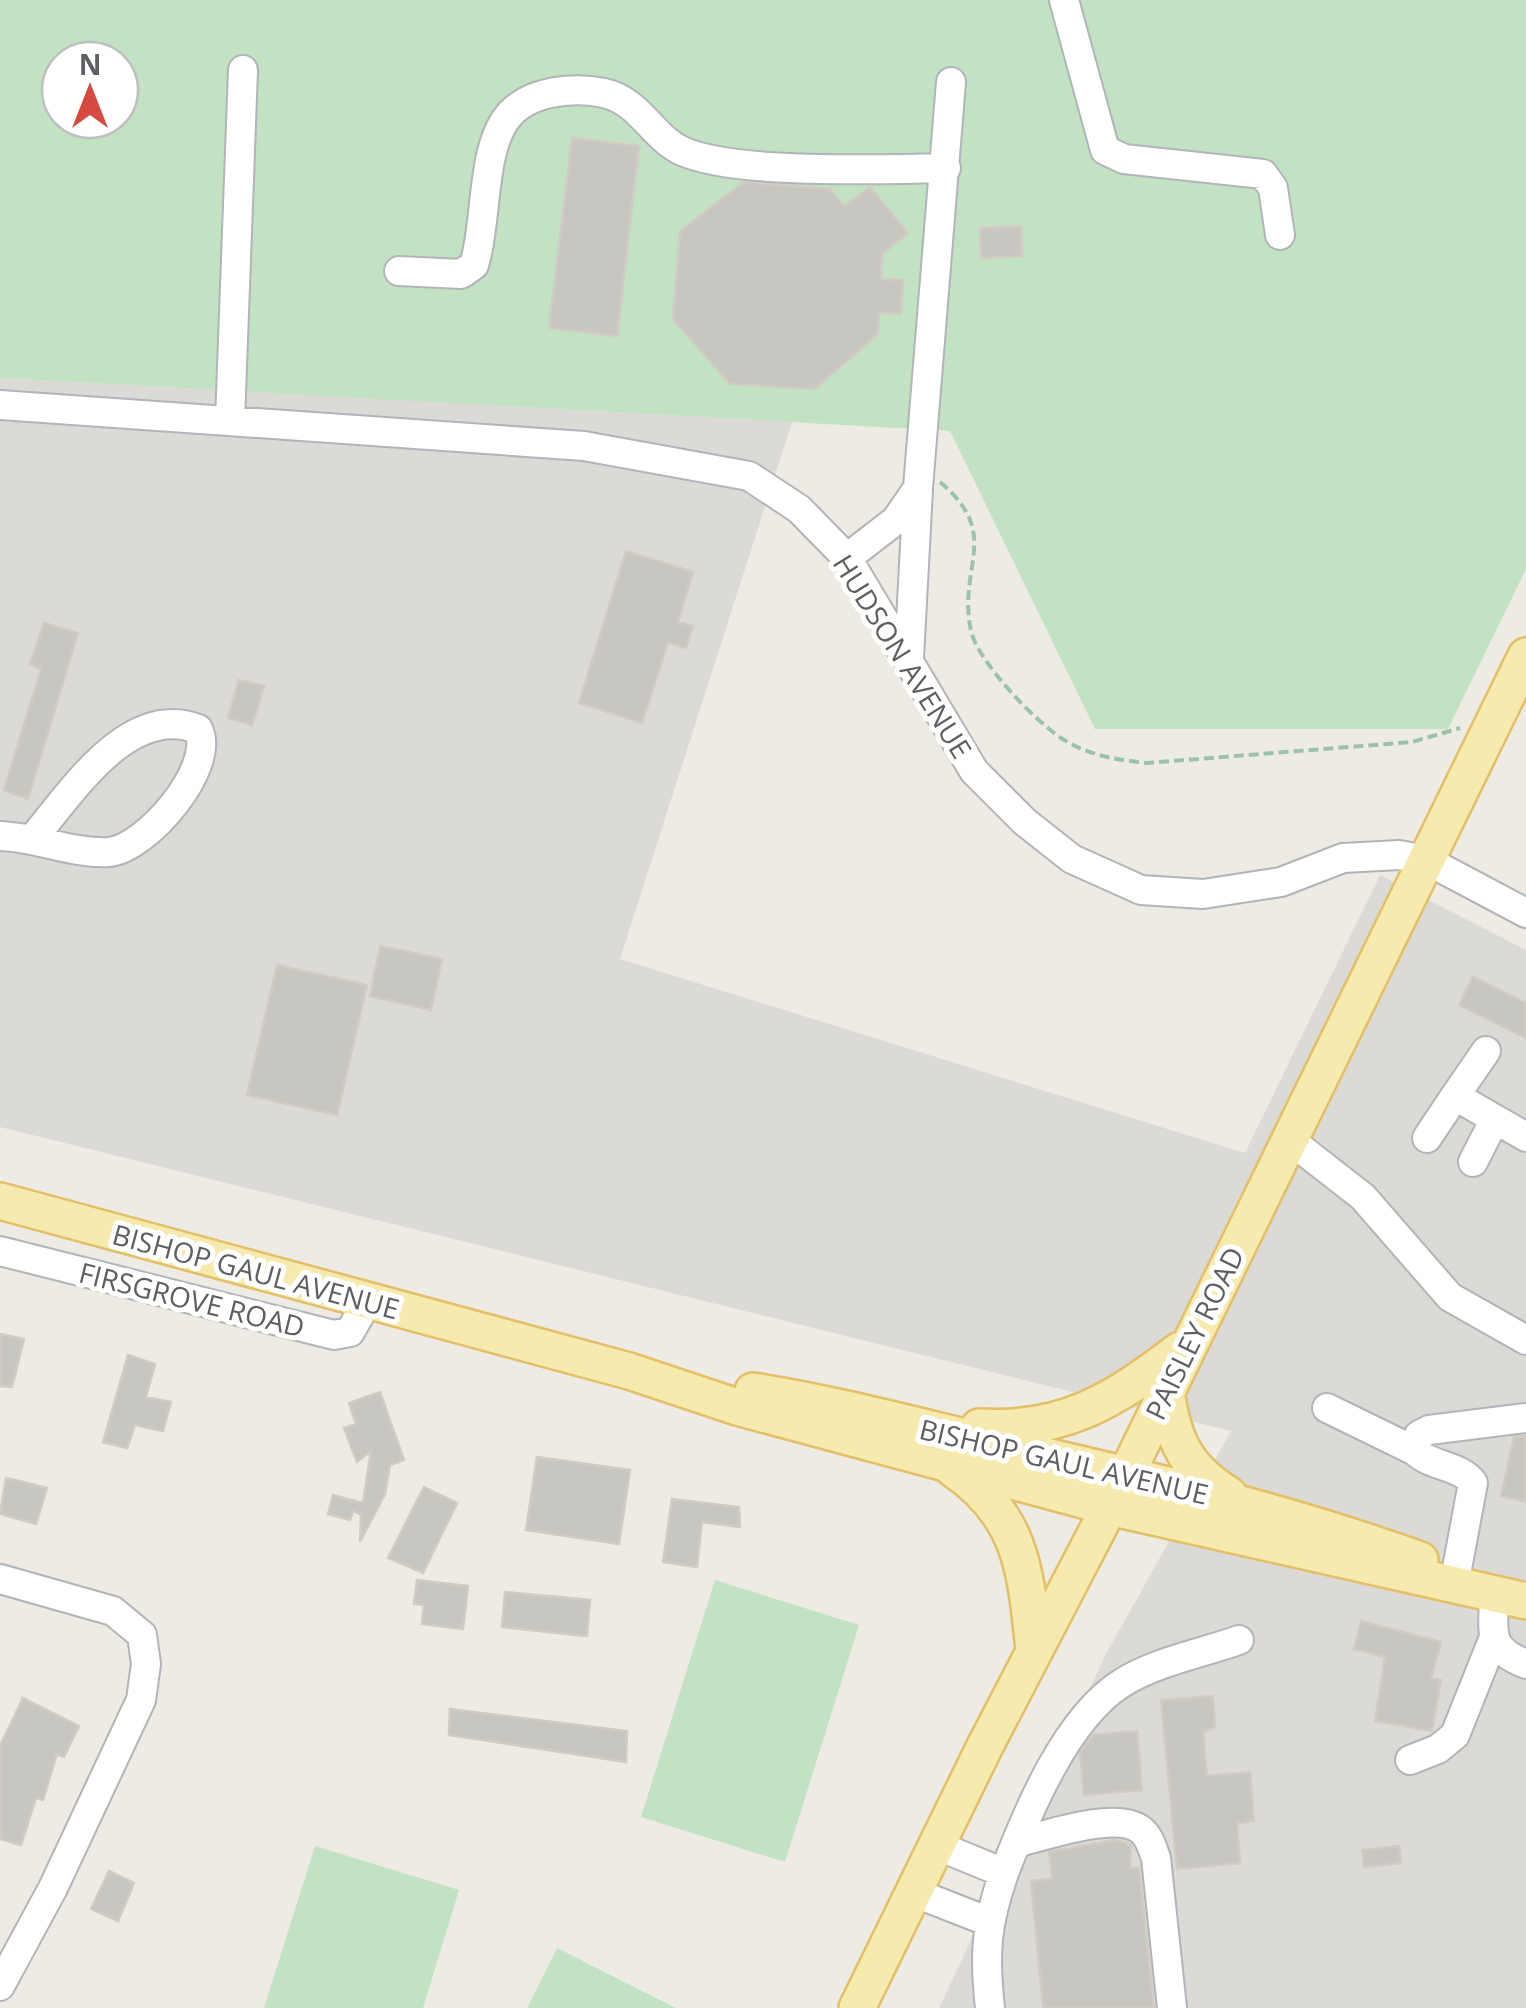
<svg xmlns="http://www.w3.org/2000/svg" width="1526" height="2008" viewBox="0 0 1526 2008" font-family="'Open Sans',sans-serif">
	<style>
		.industrial { fill: #dcdad6 }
		.green { fill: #c3e2c3; fill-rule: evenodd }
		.building { fill: #c8c6c0; stroke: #d1ccc3; stroke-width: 2.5 }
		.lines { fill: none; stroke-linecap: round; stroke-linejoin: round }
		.minor-casing { stroke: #b1b4b8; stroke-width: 32 }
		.major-casing { stroke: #e3bf67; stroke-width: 40 }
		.path { stroke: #9cc2a7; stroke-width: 4; stroke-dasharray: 10 5; stroke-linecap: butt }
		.minor { stroke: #fff; stroke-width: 28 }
		.major { stroke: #f6eaaf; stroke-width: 35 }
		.labels { text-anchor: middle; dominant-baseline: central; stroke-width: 10; stroke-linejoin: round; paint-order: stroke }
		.street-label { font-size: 28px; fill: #5c5f63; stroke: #fff }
	</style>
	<rect width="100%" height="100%" fill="#edebe4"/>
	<path class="industrial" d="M0 378 792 422 620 959 1245 1153 1380 875 1526 950V2008H939L1107 1652 1231 1431 0 1127Z"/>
	<path class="green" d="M0 0H1526V569L1448 729H1095L950 431 0 378ZM60 60H120V120H60Z
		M715 1580 859 1625 785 1862 641 1817Z
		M315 1846 459 1890 423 2008H264Z
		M557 1948 676 2008H527Z"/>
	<path class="building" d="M572 138 639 146 617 336 549 328Z
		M744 182 830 189 844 206 870 187 908 233 882 254 881 279 903 280 901 314 879 313 878 334 815 389 730 384 673 319 680 231Z
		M1021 226 1022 256 981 258 980 228Z
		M626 551 693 572 678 622 693 626 686 648 668 642 642 723 579 703Z
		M44 623 78 633 28 799 4 790 41 669 30 664Z
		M239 680 264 686 252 725 228 718Z
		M380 946 442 959 431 1010 370 996Z
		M277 965 367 985 337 1115 247 1095Z
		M1473 977 1526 1003V1038L1459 1005Z
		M0 1334 24 1339 12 1387 0 1386Z
		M128 1355 155 1364 146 1397 171 1402 163 1431 135 1425 127 1448 103 1442Z
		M380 1392 404 1460 390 1465 385 1494 360 1542 361 1515 353 1511 350 1520 328 1514 333 1495 363 1503 371 1451 357 1462 344 1428 356 1424 349 1403Z
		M1526 1436V1502L1501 1496 1514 1437Z
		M537 1457 630 1470 619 1544 526 1530Z
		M6 1478 47 1488 36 1524 0 1514Z
		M424 1487 457 1503 423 1573 388 1558Z
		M672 1499 739 1507 740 1527 702 1522 697 1567 663 1562Z
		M417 1580 468 1586 463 1629 422 1624 424 1605 414 1604Z
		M505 1592 590 1600 587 1636 502 1627Z
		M1361 1621 1441 1642 1431 1679 1441 1680 1432 1731 1375 1721 1385 1657 1354 1649Z
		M1213 1696 1215 1727 1203 1732 1207 1776 1250 1772 1254 1821 1237 1823 1240 1863 1177 1869 1161 1700Z
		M23 1698 79 1726 64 1757 57 1754 43 1800 36 1798 21 1845 0 1839V1746Z
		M450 1709 627 1731 626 1762 449 1735Z
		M1137 1731 1142 1790 1084 1795 1080 1753 1093 1735Z
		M1115 1840 1131 1845 1130 1868H1139L1154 2008H1043L1031 1881 1052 1879 1049 1852Z
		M1399 1846 1401 1863 1364 1867 1362 1850Z
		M109 1871 134 1883 118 1921 91 1909Z"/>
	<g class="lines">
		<defs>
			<path id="minor" d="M1064 0 1105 150 1124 159 1263 174 1273 188 1280 235
				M399 271 461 274 474 265C488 222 480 145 511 113 533 90 575 87 604 93 640 101 652 137 682 151 736 175 883 169 946 168
				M0 405 584 446 749 476 799 509 847 558 974 771 1025 822 1072 859 1141 890 1203 894 1281 882 1343 858 1399 855 1426 860 1526 913
				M230 421 243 70
				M847 558 896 520 918 488 951 82
				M909 658 918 490
				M0 836C37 837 72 854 109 852 146 849 217 767 198 729 129 702 72 792 34 837
				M1455 1096 1486 1051
				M1427 1138 1455 1096 1526 1137
				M1290 1140 1363 1197 1450 1297 1526 1340
				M1473 1162 1495 1119
				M0 1251 334 1335 350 1332 367 1302
				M1327 1408 1415 1451C1431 1467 1461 1465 1473 1483L1456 1574
				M1415 1451 1419 1435 1429 1430 1526 1418
				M0 1579 113 1611 142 1635 146 1664 141 1700 53 1888 0 1986
				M1494 1593C1494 1631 1485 1648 1526 1664
				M1410 1760 1438 1749 1455 1735 1493 1640
				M1016 1843C1044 1836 1117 1810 1141 1830 1150 1837 1152 1848 1156 1858L1172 2008
				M936 1845 1004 1873C1027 1813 1066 1718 1122 1683 1155 1662 1202 1653 1239 1640
				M913 1892 987 1921
				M990 2008C984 1954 986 1924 1004 1873"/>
			<path id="major" d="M0 1201 629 1371 737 1407 1109 1507 1526 1601
				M753 1391C842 1405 928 1429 1015 1449 1151 1480 1288 1512 1420 1560
				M1166 1391C1173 1440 1185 1468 1229 1495
				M979 1427C1065 1432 1114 1400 1180 1350
				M953 1469C1023 1516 1026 1574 1034 1651
				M857 2008 984 1748 1126 1475 1526 656"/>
		</defs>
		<use href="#minor" class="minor-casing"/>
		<use href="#major" class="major-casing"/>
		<path class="path" d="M940 482C1003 535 957 566 971 631 978 662 1038 725 1066 741 1091 756 1119 760 1147 763L1412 742 1460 728"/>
		<use href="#minor" class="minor"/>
		<use href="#major" class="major"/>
	</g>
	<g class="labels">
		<g class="street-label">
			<text transform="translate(903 656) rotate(58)">HUDSON AVENUE</text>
			<text transform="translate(256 1271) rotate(15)">BISHOP GAUL AVENUE</text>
			<text transform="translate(192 1299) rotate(14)">FIRSGROVE ROAD</text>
			<text transform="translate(1194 1333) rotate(-64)">PAISLEY ROAD</text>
			<text transform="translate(1064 1461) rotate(13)">BISHOP GAUL AVENUE</text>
		</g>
	</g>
	<g transform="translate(90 90)"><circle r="48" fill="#ffffff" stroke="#bebfc1" stroke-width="2.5"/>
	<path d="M0-8L18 38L0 25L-18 38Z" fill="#d74a40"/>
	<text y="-15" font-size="28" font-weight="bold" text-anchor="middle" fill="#5c5f63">N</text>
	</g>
</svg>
